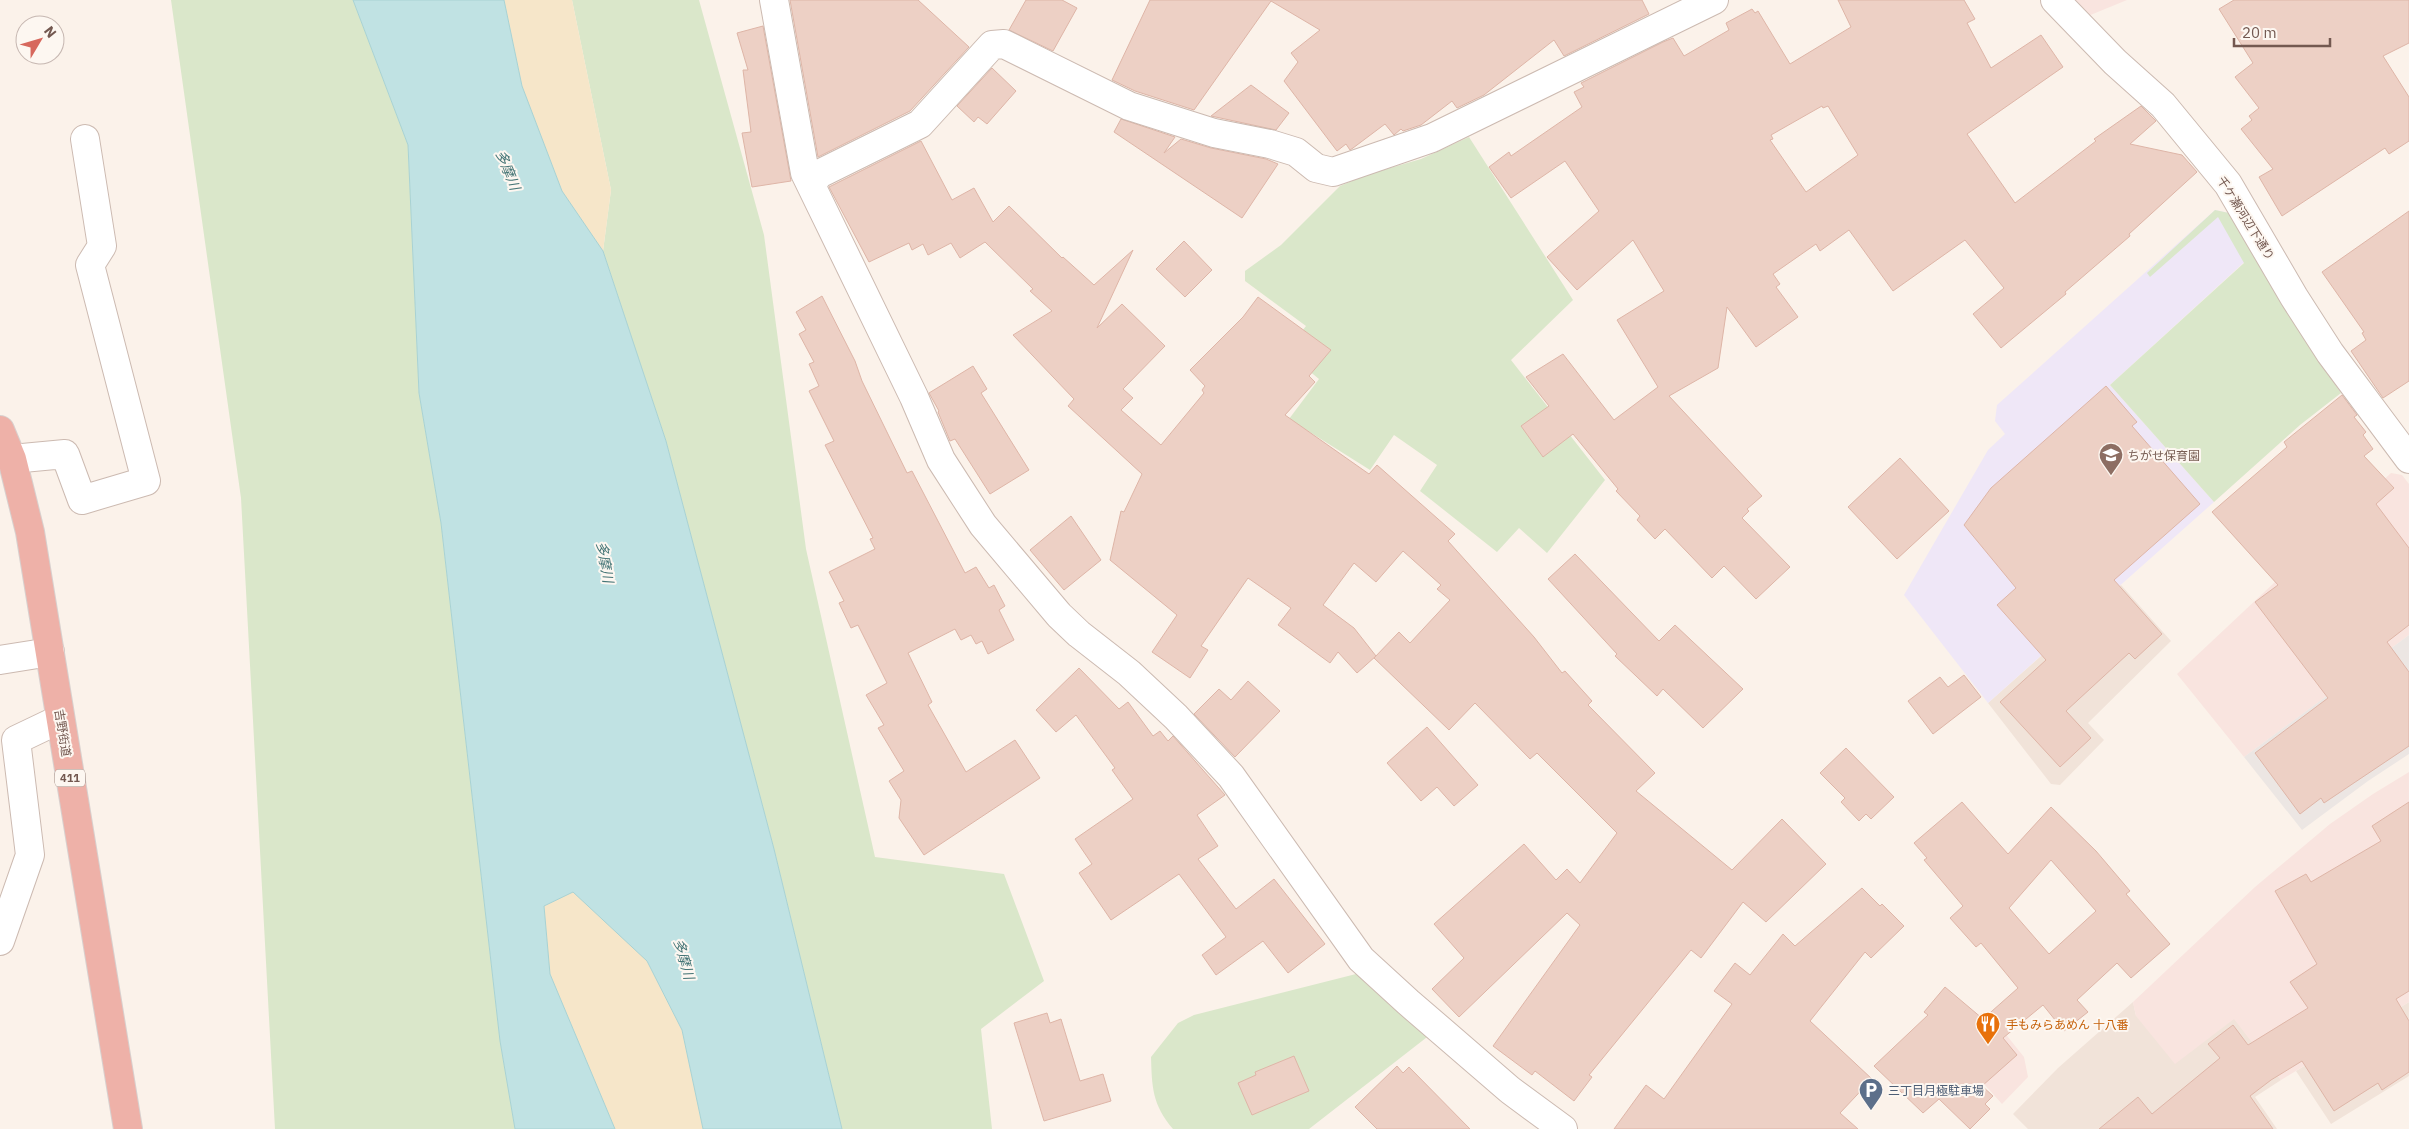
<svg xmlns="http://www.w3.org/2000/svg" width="2409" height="1129" viewBox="0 0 2409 1129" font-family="'IBM Plex Sans','Noto Sans JP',sans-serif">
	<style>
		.residential { fill: #f1e3d9 }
		.commercial { fill: #f9e4df }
		.industrial { fill: #ece6e3 }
		.education { fill: #efe7f7 }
		.green { fill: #dae7ca }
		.sand { fill: #f6e6c9 }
		.water { fill: #c0e2e3; stroke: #a8d2d3 }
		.building { fill: #edd0c5; stroke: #deb5a7; fill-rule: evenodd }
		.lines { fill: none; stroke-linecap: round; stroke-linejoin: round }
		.street-casing { stroke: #ccbab1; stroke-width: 30 }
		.highway-casing { stroke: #d8d0ce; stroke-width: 30 }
		.street { stroke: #fff; stroke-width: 28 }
		.highway { stroke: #eeb1a8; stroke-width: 28 }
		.labels { text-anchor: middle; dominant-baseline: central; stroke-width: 4; stroke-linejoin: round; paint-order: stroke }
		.shield { fill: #fdf7f1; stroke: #9c8880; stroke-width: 1 }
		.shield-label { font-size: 11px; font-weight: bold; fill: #735850 }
		.street-label { font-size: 12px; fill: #735850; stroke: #fdf7f1 }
		.education-label { font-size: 12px; fill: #785e54; stroke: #fdf7f1; text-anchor: start }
		.food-label { font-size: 12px; fill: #c56008; stroke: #fdf7f1; text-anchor: start }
		.service-label { font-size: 12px; fill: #4e5e75; stroke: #fdf7f1; text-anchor: start }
		.water-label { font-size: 14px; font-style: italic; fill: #457576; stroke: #fdf7f1 }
	</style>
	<rect width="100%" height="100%" fill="#fbf2ea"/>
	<path class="residential" d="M2121 585 2171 641 2088 723 2104 740 2060 785 2051 784 1988 703Z
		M2133 1002 2136 1016 2234 1018 2281 1080 2255 1097 2277 1129H2028L2013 1114 2058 1068Z
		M2409 1002V1076L2331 1124 2296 1071Z"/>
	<path class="commercial" d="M2073 0H2127L2088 16Z
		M2391 473 2402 475 2409 484V635L2244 757 2177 674Z
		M2409 772V1002L2281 1080 2234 1019 2175 1064 2136 1016 2133 1002 2255 887 2330 824 2373 794Z
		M1988 1012 2024 1057 2028 1077 2002 1104 1951 1047Z"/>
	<path class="industrial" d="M2409 635V754L2368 781 2302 830 2244 757Z"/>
	<path class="education" d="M2215 210 2229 213 2252 255 2110 385 2214 502 1988 703 1904 595 1988 450 2005 434 1995 421 1997 405Z"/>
	<path class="green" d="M171 0H353L408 145 419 393 441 523 500 1041 515 1129H275L241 498Z
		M572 0H699L764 235 806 549 875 857 1004 874 1044 981 981 1029 992 1129H842L774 849 666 441 603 251 611 190Z
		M1469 137 1573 300 1511 360 1605 480 1547 553 1519 528 1497 552 1420 491 1437 465 1394 435 1370 470 1289 419 1319 379 1286 352 1306 326 1245 281V271L1281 245 1340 186 1366 175 1421 159Z
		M2215 210 2229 213 2296 325 2341 393 2300 425 2214 502 2110 385 2244 263 2218 217 2150 277 2147 273Z
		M1360 973 1431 1034 1309 1129H1173C1152 1104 1152 1087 1151 1057L1178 1023 1194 1015Z"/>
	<path class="sand" d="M504 0H572L611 190 603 251 562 191 522 86Z
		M573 891 647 961 682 1030 703 1129H615L550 974 544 906Z"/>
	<path class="water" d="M353 0H504L522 86 562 191 603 251 666 441 774 849 842 1129H703L682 1030 647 961 573 892 544 906 550 974 615 1129H515L500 1041 441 523 419 393 408 145Z"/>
	<path class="building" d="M790 0H918L969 47 910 111 818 157Z
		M1026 0H1062L1077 8 1053 51 1009 30Z
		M1150 0H1642L1649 14 1564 56 1554 40 1484 95 1457 108 1452 101 1421 125 1403 131 1401 129 1394 135 1385 124 1353 148 1350 150 1346 144 1337 151 1284 81 1298 62 1291 53 1320 30 1271 1 1194 110 1135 91 1112 80Z
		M1838 0H1964L1975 19 1967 23 1991 68 2041 35 2063 67 1967 134 2015 203 2096 141 2094 139 2141 106 2156 121 2130 144 2182 155 2197 172 2129 234 2130 236 2065 292 2066 294 2001 348 1973 314 2004 288 1965 240 1893 291 1849 230 1820 251 1816 244 1773 274 1780 284 1776 287 1798 317 1756 347 1727 307 1718 368 1669 396 1762 496 1747 509 1749 511 1742 518 1790 567 1756 599 1724 566 1712 578 1665 529 1655 539 1637 520 1640 516 1616 491 1618 489 1573 434 1543 457 1521 426 1549 406 1526 377 1563 354 1614 420 1658 387 1617 320 1664 291 1633 240 1577 290 1547 257 1599 211 1565 161 1511 198 1489 167 1509 152 1511 156 1582 107 1574 92 1584 87 1581 83 1663 42 1673 38 1684 56 1729 30 1726 23 1752 9 1755 13 1758 11 1790 64 1851 27ZM1822 106 1823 108 1828 106 1858 155 1806 192 1770 140 1773 139 1771 135Z
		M2234 0H2409V43L2383 56 2409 97V141L2389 154 2385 148 2282 216 2259 177 2273 169 2241 129 2252 120 2249 116 2259 108 2235 77 2253 63 2219 9Z
		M763 26 791 181 752 187 742 133 751 132 743 70H748L737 33Z
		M992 68 1016 91 987 124 978 117 974 122 957 106Z
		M1251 85 1289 113 1276 130 1211 116Z
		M1121 119 1175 137 1164 153 1181 139 1211 148 1266 159 1278 164 1242 218 1114 132Z
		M921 141 952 200 974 188 993 222 1009 206 1062 258 1063 257 1094 285 1133 250 1097 328 1122 304 1165 346 1123 389 1133 398 1121 410 1161 445 1204 393 1202 390 1205 386 1190 370 1243 317 1258 297 1331 350 1309 376 1315 382 1285 415 1369 474 1377 465 1455 534 1448 541 1534 637 1562 673 1565 671 1592 701 1588 705 1655 773 1636 791 1732 870 1782 819 1826 864 1766 922 1743 902 1701 958 1691 950 1589 1075 1592 1077 1574 1101 1535 1071 1532 1075 1493 1046 1580 925 1567 913 1459 1017 1432 989 1464 958 1434 924 1524 844 1556 880 1567 869 1580 883 1617 833 1537 753 1530 759 1475 703 1449 730 1374 658 1399 632 1410 643 1450 600 1437 589 1441 585 1403 551 1376 582 1354 563 1323 605 1354 628 1376 656 1357 673 1338 652 1330 663 1278 625 1291 608 1248 578 1201 646 1208 650 1190 678 1152 652 1177 615 1110 560 1121 511 1124 512 1142 474 1068 406 1074 399 1013 335 1052 311 1030 291 1033 289 985 242 960 258 951 243 928 255 923 244 912 250 909 243 869 262 829 187Z
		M2409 211V381L2383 398 2351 351 2366 340 2362 333 2364 332 2322 272Z
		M1184 241 1212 270 1185 297 1156 269Z
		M822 296 855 361 862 381 907 473 912 471 965 573 976 567 989 588 994 585 1005 606 999 610 1014 640 988 654 982 641 976 644 971 635 961 640 955 629 908 653 932 702 928 705 966 772 1015 740 1040 778 924 855 899 818 901 800 889 781 904 771 878 728 884 725 866 695 887 683 858 625 851 628 839 603 844 601 829 572 875 549 870 539 873 538 825 445 834 441 809 391 819 386 809 364 814 362 799 334 806 330 796 312Z
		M973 366 987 389 981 393 1029 470 990 494 955 439 950 441 938 412 939 411 929 393Z
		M2106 386 2137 422 2132 426 2200 504 2114 580 2162 634 2135 659 2129 653 2066 711 2091 738 2060 767 2000 702 2046 660 1997 605 2016 588 1964 525 1991 488Z
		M2342 395 2357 415 2354 417 2366 432 2363 435 2373 449 2364 456 2394 488 2376 504 2409 548V625L2387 642 2409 672V746L2324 803 2321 798 2300 814 2255 753 2328 698 2255 602 2278 585 2212 512 2287 447 2284 442Z
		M1900 458 1949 511 1897 559 1848 507Z
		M1071 516 1101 560 1064 590 1030 550Z
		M1575 554 1659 641 1675 625 1743 689 1703 728 1663 689 1657 696 1615 656 1617 654 1548 579Z
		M1079 668 1119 709 1128 702 1153 736 1160 731 1168 741 1173 736 1225 795 1197 815 1218 846 1198 859 1236 909 1274 879 1325 944 1288 973 1263 941 1216 975 1202 955 1226 937 1179 874 1111 920 1079 873 1092 864 1075 839 1133 799 1112 770 1115 768 1076 715 1056 732 1036 710Z
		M1964 675 1981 697 1933 734 1908 701 1940 677 1948 687Z
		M1248 681 1280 711 1235 757 1194 714 1219 689 1231 700Z
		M1427 727 1478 785 1454 806 1437 787 1421 801 1387 763Z
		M1846 748 1894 797 1871 819 1866 814 1859 821 1841 802 1845 798 1820 773Z
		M1962 802 2008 854 2051 807 2096 851 2130 891 2126 894 2170 944 2131 978 2117 963 2077 1000 2088 1012 2064 1031 2043 1005 2003 1038 2017 1055 1982 1086 1993 1096 1985 1104 1990 1109 1970 1129 1939 1099 1923 1113 1874 1066 1928 1015 1924 1012 1945 987 1983 1019 2018 988 1981 943 1976 947 1950 918 1963 906 1924 860 1927 858 1914 843ZM2051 860 2096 911 2049 954 2009 908Z
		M2409 802V991L2396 999 2409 1021V1072L2382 1090 2378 1083 2334 1111 2302 1061 2271 1080 2250 1096 2273 1129H2099L2138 1097 2152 1114 2220 1058 2208 1044 2233 1025 2248 1045 2308 1008 2290 982 2317 964 2275 891 2306 874 2311 882 2381 841 2372 826Z
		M1862 888 1880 906 1882 904 1904 926 1871 958 1865 952 1810 1021 1872 1079 1840 1113 1858 1129H1614L1646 1085 1664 1099 1732 1004 1714 991 1735 963 1750 975 1783 934 1795 946Z
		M1047 1013 1050 1023 1061 1019 1080 1081 1103 1074 1111 1101 1044 1121 1014 1023Z
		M1294 1056 1309 1091 1252 1115 1238 1083 1256 1075 1255 1072Z
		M1397 1066 1403 1073 1409 1067 1470 1129H1377L1355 1107Z"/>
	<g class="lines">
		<defs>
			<path id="street" d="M774 0 805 173 914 397 941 460 983 525 1059 615 1079 634 1129 673 1176 717 1231 776 1361 959 1408 1002 1510 1090 1563 1129
				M2055 0 2115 62 2163 105 2228 184 2294 297 2330 353 2409 459
				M811 185 819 174 920 124 992 45 1004 44 1129 106 1214 133 1270 144 1296 152 1316 168 1333 172 1432 138 1714 0
				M12 459 65 454 82 500 146 481 90 265 102 246 85 139
				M0 660 50 652
				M0 941 30 855 16 740 60 719"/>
			<path id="highway" d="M0 430 12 459 30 532 128 1129"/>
		</defs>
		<use href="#street" class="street-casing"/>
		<use href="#highway" class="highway-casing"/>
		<use href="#street" class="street"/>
		<use href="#highway" class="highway"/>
	</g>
	<defs>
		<symbol id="school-pin" viewBox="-11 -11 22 30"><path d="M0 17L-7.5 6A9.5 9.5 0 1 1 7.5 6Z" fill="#8d6e63" stroke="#fdf7f1"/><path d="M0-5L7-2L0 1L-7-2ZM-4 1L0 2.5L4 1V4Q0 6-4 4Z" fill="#fff"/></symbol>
		<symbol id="restaurant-pin" viewBox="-11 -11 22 30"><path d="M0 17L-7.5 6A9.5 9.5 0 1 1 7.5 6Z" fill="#e8710a" stroke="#fdf7f1"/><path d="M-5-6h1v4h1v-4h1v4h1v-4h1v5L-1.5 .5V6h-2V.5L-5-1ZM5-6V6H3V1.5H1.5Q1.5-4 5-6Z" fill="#fff"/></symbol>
		<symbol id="parking-pin" viewBox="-11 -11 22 30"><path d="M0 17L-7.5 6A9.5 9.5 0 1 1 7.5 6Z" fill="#5c6f8a" stroke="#fdf7f1"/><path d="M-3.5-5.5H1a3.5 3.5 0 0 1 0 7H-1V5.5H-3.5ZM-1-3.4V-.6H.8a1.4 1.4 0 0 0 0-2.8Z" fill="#fff"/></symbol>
	</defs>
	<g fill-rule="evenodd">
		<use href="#school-pin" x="2097" y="441" width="28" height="38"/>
		<use href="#restaurant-pin" x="1974" y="1010" width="28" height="38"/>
		<use href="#parking-pin" x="1857" y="1076" width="28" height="38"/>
	</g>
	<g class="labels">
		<rect class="shield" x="55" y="769.5" width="30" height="17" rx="4"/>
		<g class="shield-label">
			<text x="70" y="778">411</text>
		</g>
		<g class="street-label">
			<text transform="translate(2246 218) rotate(58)">千ケ瀬河辺下通り</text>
			<text transform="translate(63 733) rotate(81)">吉野街道</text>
		</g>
		<g class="education-label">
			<text x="2128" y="455">ちがせ保育園</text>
		</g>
		<g class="food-label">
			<text x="2006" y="1024">手もみらあめん 十八番</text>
		</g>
		<g class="service-label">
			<text x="1888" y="1090">三丁目月極駐車場</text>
		</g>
		<g class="water-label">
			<text transform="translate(508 170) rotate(68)">多摩川</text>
			<text transform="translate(605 562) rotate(80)">多摩川</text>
			<text transform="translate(684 959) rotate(74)">多摩川</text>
		</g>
	</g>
	<g transform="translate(40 40) rotate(52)"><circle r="24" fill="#fdf7f1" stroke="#c6b7b1"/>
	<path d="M0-4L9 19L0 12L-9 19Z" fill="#d7685d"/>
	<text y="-8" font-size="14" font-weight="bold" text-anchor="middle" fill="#735850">N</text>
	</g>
	<path d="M2234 38v8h96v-8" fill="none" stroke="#735850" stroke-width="2.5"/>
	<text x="2242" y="38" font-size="15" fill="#735850" stroke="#fdf7f1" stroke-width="4" paint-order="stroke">20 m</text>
</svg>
